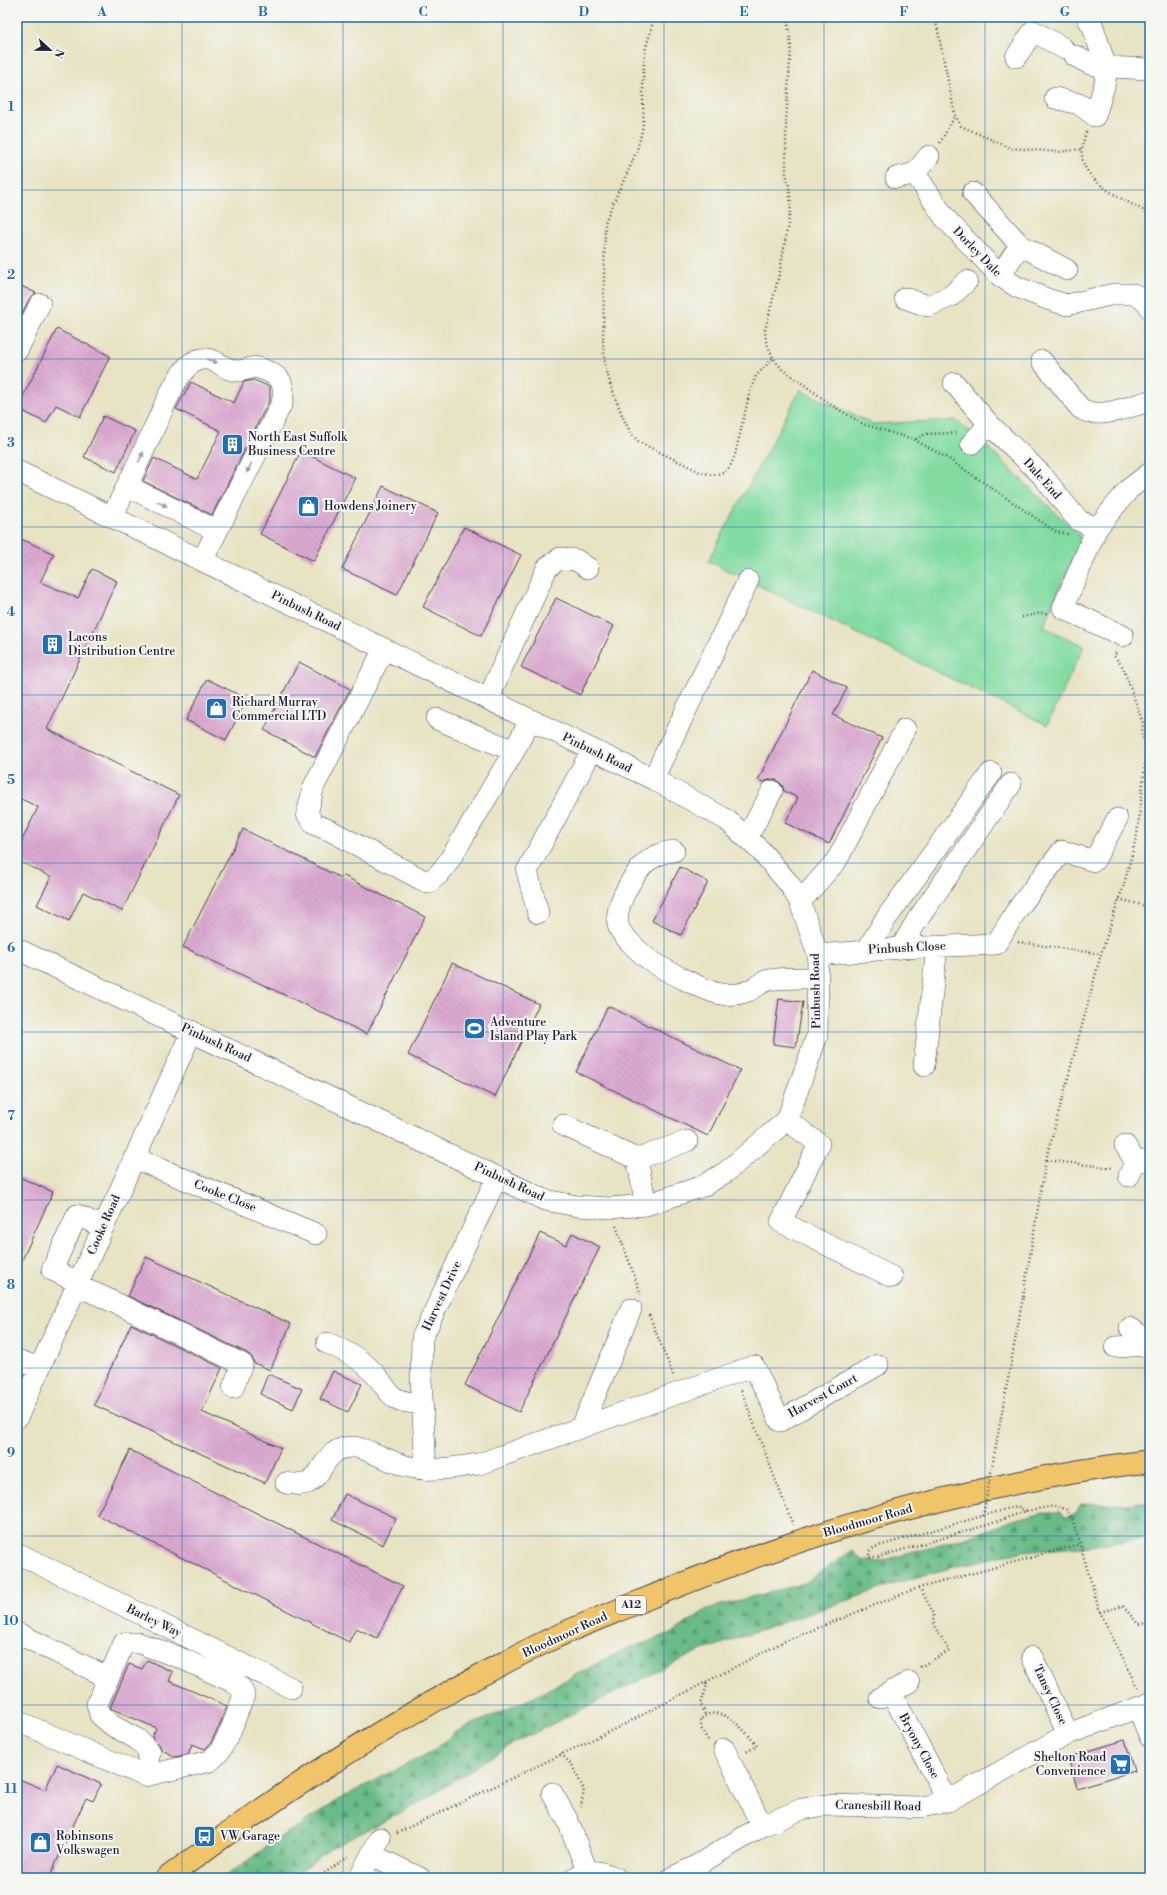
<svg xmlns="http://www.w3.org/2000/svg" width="1167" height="1895" viewBox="0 0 1167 1895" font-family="'Libre Bodoni',serif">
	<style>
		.green { fill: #82dca2; stroke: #527f6e }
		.forest { fill: url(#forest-firs); stroke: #466f62 }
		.building { fill: url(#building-back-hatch) }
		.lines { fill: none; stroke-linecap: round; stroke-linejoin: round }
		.minor-casing { stroke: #403f4f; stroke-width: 22 }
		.highway-casing { stroke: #403f4f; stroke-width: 24 }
		.path { stroke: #403f4f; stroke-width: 2.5; stroke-dasharray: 1 3; stroke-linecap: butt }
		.minor { stroke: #fff; stroke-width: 21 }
		.highway { stroke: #f0c469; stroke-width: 22 }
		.path-bridge { stroke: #403f4f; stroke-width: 2.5; stroke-dasharray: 1 3; stroke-linecap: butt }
		.oneway { fill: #9c9ca7 }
		.grid { fill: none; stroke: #1f6fb2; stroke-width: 1; stroke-opacity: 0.55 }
		.labels { text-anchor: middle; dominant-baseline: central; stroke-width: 4; stroke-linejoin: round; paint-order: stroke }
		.shield { fill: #f6f6f2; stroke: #626272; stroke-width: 1 }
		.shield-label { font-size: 11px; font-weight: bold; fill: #22223b }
		.street-label { font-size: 12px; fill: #22223b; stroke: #f6f6f2 }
		.poi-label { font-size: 12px; fill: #22223b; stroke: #f6f6f2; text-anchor: start }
		.neatline { fill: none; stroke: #1f6fb2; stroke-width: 1.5 }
		.grid-label { font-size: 13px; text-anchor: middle; font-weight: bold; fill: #1f6fb2 }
	</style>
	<defs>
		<pattern id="forest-firs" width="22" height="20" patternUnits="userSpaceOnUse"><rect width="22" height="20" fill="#69bc88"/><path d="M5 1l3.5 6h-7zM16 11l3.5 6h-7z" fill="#569870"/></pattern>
		<pattern id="building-back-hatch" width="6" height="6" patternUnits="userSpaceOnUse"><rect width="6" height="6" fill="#dba9d1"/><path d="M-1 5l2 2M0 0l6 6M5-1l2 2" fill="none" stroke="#bc91b4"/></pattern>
	</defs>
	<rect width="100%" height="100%" fill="#f6f6f2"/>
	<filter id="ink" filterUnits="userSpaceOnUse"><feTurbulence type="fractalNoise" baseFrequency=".025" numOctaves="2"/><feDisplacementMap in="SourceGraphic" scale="8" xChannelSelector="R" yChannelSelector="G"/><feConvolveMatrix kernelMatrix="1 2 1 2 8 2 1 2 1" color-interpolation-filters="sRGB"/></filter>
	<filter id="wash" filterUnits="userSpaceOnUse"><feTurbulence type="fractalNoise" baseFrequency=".012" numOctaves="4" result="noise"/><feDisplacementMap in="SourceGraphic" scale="16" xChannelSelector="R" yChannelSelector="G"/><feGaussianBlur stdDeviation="0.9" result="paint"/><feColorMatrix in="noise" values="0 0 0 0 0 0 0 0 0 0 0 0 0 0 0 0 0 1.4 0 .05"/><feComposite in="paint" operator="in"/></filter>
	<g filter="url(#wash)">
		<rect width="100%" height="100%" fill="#e8e3c3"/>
		<path class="green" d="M800 390 873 424 955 420 977 437 1079 535 1080 543 1054 600 1044 627 1084 646 1047 725 708 561Z"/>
		<path class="forest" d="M1150 1501V1537L1101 1545 1013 1553 958 1566 906 1580 695 1653 508 1746 421 1802 330 1849 291 1878H223L276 1840 345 1796 433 1751 455 1732 530 1699 619 1652 674 1632 707 1609 805 1583 853 1550 861 1560 878 1562 966 1538 1016 1519 1043 1512H1060L1066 1517 1076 1513 1081 1504H1125Z"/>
		<g id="blocks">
			<path class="building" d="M17 284 36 293 29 299 17 324Z
				M57 329 110 356 80 417 56 405 46 423 17 408Z
				M254 380 270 387V399L212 515 143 481 154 458 197 479 221 431 176 409 191 382 234 403 244 382Z
				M103 416 135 431 116 472 84 457Z
				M301 451 355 478 314 561 260 534Z
				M383 486 438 513 397 595 342 569Z
				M464 527 521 555 481 636 423 607Z
				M17 537 54 554 40 582 78 598 92 569 117 581 47 729 179 795 122 911 83 892 69 921 37 905 51 877 17 860V851L38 807 17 797Z
				M556 598 614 626 580 695 521 667Z
				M299 662 350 689 315 757 264 730Z
				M812 670 847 688 833 715 882 738 829 844 785 823 798 798 784 791 782 785 777 780 771 779 764 782 758 780Z
				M207 679 247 699 226 740 186 720Z
				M243 829 341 878 342 875 425 917 367 1034 183 947Z
				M680 867 708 882 681 935 652 921Z
				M452 963 539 1004 495 1097 408 1055Z
				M779 999 803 1002 796 1047 773 1044Z
				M608 1006 740 1070 708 1136 576 1072Z
				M17 1176 53 1192 17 1271Z
				M540 1233 566 1245 572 1233 600 1247 519 1412 465 1385Z
				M146 1257 291 1324 270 1370 254 1363 252 1357 247 1353 128 1296Z
				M131 1324 222 1368 202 1412 281 1448 265 1483 94 1405Z
				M333 1371 362 1384 348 1412 320 1399Z
				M268 1374 302 1389 293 1409 260 1394Z
				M130 1450 403 1586 377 1638 356 1628 349 1642 97 1515Z
				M345 1494 396 1518 383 1545 332 1520Z
				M147 1660 173 1672 169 1681 227 1706 219 1727 210 1744 205 1749 192 1744 188 1754 176 1757 162 1750 159 1744 152 1737 156 1728 110 1708 129 1664 142 1669Z
				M1125 1740 1134 1771 1077 1788 1068 1757Z
				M57 1764 101 1784 93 1801 86 1798 49 1878H17V1778L45 1790Z"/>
		</g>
	</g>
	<g filter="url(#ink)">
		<use href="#blocks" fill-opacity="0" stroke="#403f4f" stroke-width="1"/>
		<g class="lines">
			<defs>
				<path id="minor" d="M1075 56 1090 64 1106 67 1093 27 1087 17
					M1016 57 1033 31 1063 48
					M1055 98 1079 104 1095 116 1105 83 1106 67 1150 69
					M915 173 929 156
					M896 178 915 173 944 217 1000 276 1017 287 1047 299 1067 305 1114 294H1133L1147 301 1150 308
					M973 193 1020 245
					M1000 276 1020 245 1067 270
					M905 298 928 306 951 296 967 281
					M17 351 40 304
					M1042 361 1080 408C1098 421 1130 406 1150 401
					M954 383 989 424 1042 475 1072 513 1080 521 1097 528
					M971 444 989 424
					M17 471 653 779 727 820 761 851 790 885 800 902 818 955 817 1036 787 1120 726 1172 703 1186 646 1205 610 1208 577 1206 545 1200 17 949
					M127 486 217 531
					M112 517C127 486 142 455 156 424 164 407 171 387 183 372 188 365 194 360 202 359 216 357 226 372 239 371 249 370 252 365 262 369 281 376 286 383 282 403L202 561
					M1123 636 1063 608 1097 528 1129 489 1150 473
					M384 649 314 786 307 814 314 824 331 831 428 883 439 874 449 861 514 751
					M488 699 547 568 560 558 576 560 588 568
					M437 719 514 751 530 720
					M653 779 748 581
					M747 838 772 791
					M674 851C662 852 653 856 644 864 632 877 610 912 620 930 624 937 642 955 650 960 662 969 707 992 721 994 730 995 739 995 748 991 755 988 761 982 769 980 785 977 802 978 818 978
					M800 902 837 860 905 729
					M538 913 527 871 592 750
					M901 948 916 922 1011 784
					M867 950 885 920 991 773
					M818 955 901 948 996 944 1017 910 1062 851 1094 861 1117 819
					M924 1066 937 946
					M787 1120 819 1144 781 1222 892 1277
					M563 1125 637 1159 646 1205
					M1125 1145 1135 1161
					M134 1158 316 1234
					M637 1159 687 1141
					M1129 1176 1135 1161H1150
					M78 1282 52 1270 77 1215 103 1227
					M77 1286 101 1296 242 1364 233 1388
					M1130 1328 1150 1342
					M327 1343C341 1349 359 1358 369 1368 394 1392 383 1401 422 1404
					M1115 1347 1150 1345
					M17 1360 40 1368
					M17 1418 192 1031
					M582 1427 631 1309
					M426 1470 421 1378 422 1338 497 1177
					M286 1483C293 1484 301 1486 308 1483 325 1474 324 1446 354 1447 363 1447 387 1460 397 1463 424 1474 451 1468 479 1464L754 1366 780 1421 878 1365
					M17 1553 291 1688
					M17 1633 109 1678
					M1032 1657 1068 1734
					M891 1692 948 1801
					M880 1698 909 1682
					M1138 1708 1150 1737
					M17 1721 145 1776 210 1761 220 1751 230 1732 244 1695 241 1688 233 1682 183 1659 139 1643H124L97 1704 100 1715 113 1726 137 1739 150 1752 145 1776
					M724 1749 762 1826
					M552 1793 568 1821 587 1871
					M372 1855 420 1878
					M359 1878 380 1838
					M574 1878C590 1869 600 1870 616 1878
					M671 1878 694 1867 762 1826 802 1809 826 1805 922 1807 948 1801 1068 1734 1150 1703"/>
				<path id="highway" d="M167 1878C286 1788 414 1706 549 1640 576 1627 605 1616 634 1604 798 1534 972 1483 1150 1461"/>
			</defs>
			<use href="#minor" class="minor-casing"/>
			<use href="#highway" class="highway-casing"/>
			<path class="path" d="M652 17C654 28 646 42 645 53 643 69 643 86 643 102 643 109 644 117 643 124 638 160 617 189 605 223L603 343 605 364 611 387 624 420 632 435 639 442 700 472 712 475 723 473 730 467 735 455 750 391 756 376 773 358
				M787 17 791 46 786 120V174L789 186 791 206 780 271 765 330 766 341 773 358 782 369 833 406 863 424 915 440 949 459 1056 532 1068 534
				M935 17 955 115 961 126 1010 148 1059 152 1082 149
				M1086 132C1084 140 1081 148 1082 156 1085 185 1128 201 1150 214
				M940 143 955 116
				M916 439 926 434 957 433
				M1022 617 1041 613 1047 614
				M1116 653 1114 656 1123 667 1143 723 1142 736 1147 743
				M1119 899 1150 907
				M1018 942 1101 954
				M1046 1160 1101 954 1124 884 1137 835 1150 722
				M616 1226 641 1294
				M1023 1297 1046 1160 1113 1168
				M649 1315 674 1377
				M741 1390 793 1525
				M1026 1511 1017 1506 875 1547 869 1551V1557H878L987 1525 1026 1511 1054 1506 1067 1510 1073 1521 1100 1612 1138 1689
				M1100 1612 1123 1606 1138 1624 1150 1623
				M920 1667 949 1651 933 1622 934 1614 920 1588
				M705 1714 701 1704 707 1685 706 1681
				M708 1740 702 1730 700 1720C719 1700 745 1730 757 1746L746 1752
				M561 1754 572 1765 584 1790 581 1807
				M397 1833 623 1725 783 1642 912 1590 1080 1544
				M318 1878 349 1856"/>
			<use href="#minor" class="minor"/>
			<use href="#highway" class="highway"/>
			<path class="path-bridge" d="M983 1516 1023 1297"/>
		</g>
		<defs><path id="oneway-solid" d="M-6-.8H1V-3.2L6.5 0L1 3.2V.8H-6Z"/></defs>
		<g class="oneway">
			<use href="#oneway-solid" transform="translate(212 361) rotate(18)"/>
			<use href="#oneway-solid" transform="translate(141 457) rotate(-65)"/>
			<use href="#oneway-solid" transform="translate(249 468) rotate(117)"/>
			<use href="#oneway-solid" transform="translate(162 504) rotate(26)"/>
		</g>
	</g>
	<path class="grid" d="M182 17V1878M343 17V1878M503 17V1878M664 17V1878M824 17V1878M985 17V1878M17 190H1150M17 359H1150M17 527H1150M17 695H1150M17 863H1150M17 1032H1150M17 1200H1150M17 1368H1150M17 1536H1150M17 1705H1150"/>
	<defs>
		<symbol id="building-square" viewBox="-11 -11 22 22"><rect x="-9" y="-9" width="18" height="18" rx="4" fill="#1f6fb2" stroke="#f6f6f2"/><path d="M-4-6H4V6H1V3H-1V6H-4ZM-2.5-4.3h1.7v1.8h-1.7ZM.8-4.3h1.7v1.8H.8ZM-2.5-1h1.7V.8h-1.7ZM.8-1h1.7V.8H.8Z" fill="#fff"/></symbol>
		<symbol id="shop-square" viewBox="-11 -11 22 22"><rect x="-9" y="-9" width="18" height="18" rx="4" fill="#1f6fb2" stroke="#f6f6f2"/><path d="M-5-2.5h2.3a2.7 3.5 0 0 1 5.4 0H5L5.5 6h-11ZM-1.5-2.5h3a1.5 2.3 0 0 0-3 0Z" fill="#fff"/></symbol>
		<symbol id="stadium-square" viewBox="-11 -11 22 22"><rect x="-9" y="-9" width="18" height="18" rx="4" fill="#1f6fb2" stroke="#f6f6f2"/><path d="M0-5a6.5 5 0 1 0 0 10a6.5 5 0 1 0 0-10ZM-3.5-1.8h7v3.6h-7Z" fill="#fff"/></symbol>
		<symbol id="supermarket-square" viewBox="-11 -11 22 22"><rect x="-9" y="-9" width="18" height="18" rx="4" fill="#1f6fb2" stroke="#f6f6f2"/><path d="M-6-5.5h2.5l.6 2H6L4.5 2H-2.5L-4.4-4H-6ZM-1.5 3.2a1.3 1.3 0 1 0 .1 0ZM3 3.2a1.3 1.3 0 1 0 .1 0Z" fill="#fff"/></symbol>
		<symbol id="bus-square" viewBox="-11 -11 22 22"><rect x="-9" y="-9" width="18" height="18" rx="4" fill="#1f6fb2" stroke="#f6f6f2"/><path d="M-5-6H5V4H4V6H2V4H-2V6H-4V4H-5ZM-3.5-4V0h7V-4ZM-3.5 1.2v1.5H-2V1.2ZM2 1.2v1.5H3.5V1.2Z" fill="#fff"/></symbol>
	</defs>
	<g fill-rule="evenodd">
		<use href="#building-square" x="220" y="432" width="25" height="25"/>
		<use href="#shop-square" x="296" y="494" width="25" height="25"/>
		<use href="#building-square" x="40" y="632" width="25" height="25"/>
		<use href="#shop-square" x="204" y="696" width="25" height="25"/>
		<use href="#stadium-square" x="462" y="1016" width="25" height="25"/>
		<use href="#supermarket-square" x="1108" y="1752" width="25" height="25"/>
		<use href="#bus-square" x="192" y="1824" width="25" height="25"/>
		<use href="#shop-square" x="28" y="1830" width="25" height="25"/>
	</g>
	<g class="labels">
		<rect class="shield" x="616" y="1596" width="30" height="18" rx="3"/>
		<g class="shield-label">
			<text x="631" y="1605">A12</text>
		</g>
		<g class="street-label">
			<text transform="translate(977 252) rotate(46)">Dorley Dale</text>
			<text transform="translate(1042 479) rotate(48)">Dale End</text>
			<text transform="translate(306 611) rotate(26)">Pinbush Road</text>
			<text transform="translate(597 753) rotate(26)">Pinbush Road</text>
			<text transform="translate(907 948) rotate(-3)">Pinbush Close</text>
			<text transform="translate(816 991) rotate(-91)">Pinbush Road</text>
			<text transform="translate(216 1043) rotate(25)">Pinbush Road</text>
			<text transform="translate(509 1182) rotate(25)">Pinbush Road</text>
			<text transform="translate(225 1196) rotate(22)">Cooke Close</text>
			<text transform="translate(104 1225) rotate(-66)">Cooke Road</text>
			<text transform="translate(442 1296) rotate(-65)">Harvest Drive</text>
			<text transform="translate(823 1396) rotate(-29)">Harvest Court</text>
			<text transform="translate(868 1521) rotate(-16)">Bloodmoor Road</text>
			<text transform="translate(154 1621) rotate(26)">Barley Way</text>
			<text transform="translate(565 1635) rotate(-25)">Bloodmoor Road</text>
			<text transform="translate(1050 1695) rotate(65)">Tansy Close</text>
			<text transform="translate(919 1746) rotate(62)">Bryony Close</text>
			<text transform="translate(878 1806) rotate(1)">Cranesbill Road</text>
		</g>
		<g class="poi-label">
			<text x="248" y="437">North East Suffolk<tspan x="248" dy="14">Business Centre</tspan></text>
			<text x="324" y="506">Howdens Joinery</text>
			<text x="68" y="637">Lacons<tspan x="68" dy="14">Distribution Centre</tspan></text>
			<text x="232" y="702">Richard Murray<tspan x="232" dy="14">Commercial LTD</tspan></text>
			<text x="490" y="1022">Adventure<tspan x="490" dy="14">Island Play Park</tspan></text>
			<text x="1106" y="1757" text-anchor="end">Shelton Road<tspan x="1106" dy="14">Convenience</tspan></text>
			<text x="56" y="1836">Robinsons<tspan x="56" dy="14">Volkswagen</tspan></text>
			<text x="220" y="1836">VW Garage</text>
		</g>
	</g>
	<rect width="1167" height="1895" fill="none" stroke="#f6f6f2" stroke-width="44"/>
	<g transform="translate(50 50) rotate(112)" stroke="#f6f6f2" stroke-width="3" paint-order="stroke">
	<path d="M0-3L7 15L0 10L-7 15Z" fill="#22223b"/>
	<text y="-6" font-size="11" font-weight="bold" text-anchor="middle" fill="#22223b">N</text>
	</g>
	<rect x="22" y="22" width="1123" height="1851" class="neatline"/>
	<g class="grid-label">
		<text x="102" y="16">A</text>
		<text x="263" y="16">B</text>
		<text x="423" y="16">C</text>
		<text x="584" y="16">D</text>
		<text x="744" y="16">E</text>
		<text x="904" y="16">F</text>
		<text x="1065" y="16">G</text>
		<text x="11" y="111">1</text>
		<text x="11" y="279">2</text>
		<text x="11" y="447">3</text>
		<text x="11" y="616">4</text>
		<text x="11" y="784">5</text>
		<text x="11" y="952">6</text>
		<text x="11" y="1120">7</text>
		<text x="11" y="1289">8</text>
		<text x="11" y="1457">9</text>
		<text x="11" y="1625">10</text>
		<text x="11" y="1793">11</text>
	</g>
</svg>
